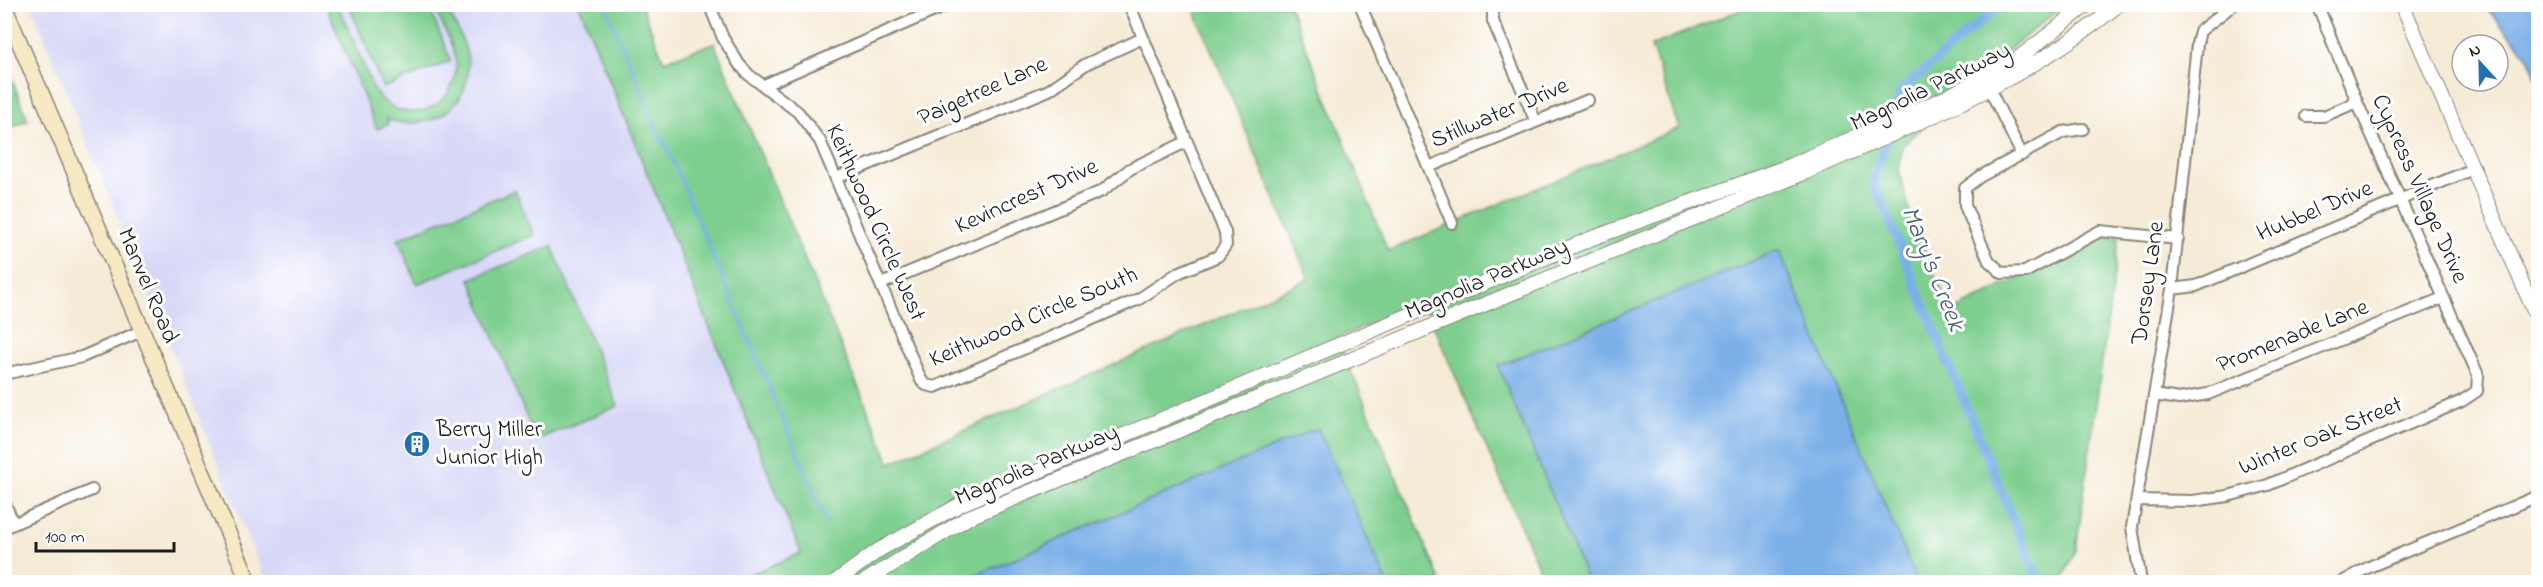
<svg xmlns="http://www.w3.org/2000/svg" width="2543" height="587" viewBox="0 0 2543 587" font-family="'Indie Flower',sans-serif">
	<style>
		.built { fill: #d7d7f8 }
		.green { fill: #7ecf8f; stroke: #4d7656; stroke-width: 1.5 }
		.water { fill: #7aafe8; stroke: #4b6682; stroke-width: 1.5 }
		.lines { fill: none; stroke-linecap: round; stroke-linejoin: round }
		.stream { stroke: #7aafe8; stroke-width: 3 }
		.canal { stroke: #7aafe8; stroke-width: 9 }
		.minor-casing { stroke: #89847a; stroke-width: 14 }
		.tertiary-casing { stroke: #89847a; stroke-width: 16 }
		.secondary-casing { stroke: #89847a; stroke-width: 18 }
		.minor { stroke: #fff; stroke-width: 10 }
		.tertiary { stroke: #fff; stroke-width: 14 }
		.secondary { stroke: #f6e9c3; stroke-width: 15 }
		.labels { text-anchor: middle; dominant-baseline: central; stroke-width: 6; stroke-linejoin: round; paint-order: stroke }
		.street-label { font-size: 24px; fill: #1c1c1c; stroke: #fff }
		.poi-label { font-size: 24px; fill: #1c1c1c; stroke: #fff; text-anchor: start }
		.water-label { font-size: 26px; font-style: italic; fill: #465e78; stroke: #fff }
	</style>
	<rect width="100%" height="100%" fill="#fff"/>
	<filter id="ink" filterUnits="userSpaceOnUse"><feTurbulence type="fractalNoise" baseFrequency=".0167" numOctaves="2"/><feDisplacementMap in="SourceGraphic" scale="12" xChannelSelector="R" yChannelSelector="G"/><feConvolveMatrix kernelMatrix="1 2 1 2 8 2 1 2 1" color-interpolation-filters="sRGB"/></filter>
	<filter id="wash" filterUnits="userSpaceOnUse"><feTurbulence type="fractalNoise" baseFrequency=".008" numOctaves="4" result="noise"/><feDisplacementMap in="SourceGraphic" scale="24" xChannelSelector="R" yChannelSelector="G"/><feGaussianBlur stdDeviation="1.35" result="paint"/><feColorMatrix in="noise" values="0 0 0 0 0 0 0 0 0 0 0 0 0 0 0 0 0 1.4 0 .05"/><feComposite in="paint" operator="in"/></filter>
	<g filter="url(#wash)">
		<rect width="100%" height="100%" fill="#f6ebd7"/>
		<path class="built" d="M31 5H579L801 553 733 582H266Z"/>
		<path class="green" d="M326 5H338C347 26 356 47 365 68 369 76 371 86 376 93 402 128 453 111 456 69 457 49 441 23 433 5H446C453 22 466 42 468 61 472 109 428 133 387 119L388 124 377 129Z
			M349 5H428L451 61 383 88Z
			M579 5H641L664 61 714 43 890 463 1309 279 1192 5H1289L1388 251 1679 128 1651 46 1753 5H2064L1982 71 1902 147 1899 170 1913 224 1951 312 2098 238H2119L2076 550 2061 582H1545L1423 302 1337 338 1441 582H733L801 553Z
			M5 62 28 120 5 130H4Z
			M515 190 534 235 417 284 398 239Z
			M552 246 618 406 536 440 470 279Z"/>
		<path class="water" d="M2484 5H2538V81L2528 57Z
			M1779 250 1917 582H1588L1498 366Z
			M1318 428 1387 582H965L976 575Z"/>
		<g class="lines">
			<path class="stream" d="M605 4 662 142 665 143 827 523"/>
			<path class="canal" d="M2003 4 1973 28 1901 91 1873 182 2039 582"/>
		</g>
	</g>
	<g filter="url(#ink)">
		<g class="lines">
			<defs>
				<path id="minor" d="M709 4 723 38 739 64 749 75 798 112 820 141 921 380 926 385 935 387 1139 299 1178 273 1218 256 1226 245 1225 232 1129 4
					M1360 4 1452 223
					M1493 4V21L1536 122
					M764 85 950 4
					M1989 88 2022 155
					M2306 116H2324L2357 102
					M2083 129 2063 132 1981 176 1965 188V206L1989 261 2002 273 2025 272 2100 231 2178 239
					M1429 167 1588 100
					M836 178 1049 90 1086 64 1143 38
					M881 284 1102 191 1130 169 1186 142
					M2172 289 2196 286 2475 168
					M4 374 82 357 141 331
					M2154 395 2179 399 2208 394 2443 298
					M2137 500 2193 501 2228 496 2268 485 2462 401 2477 391 2478 375 2357 102 2317 4
					M4 502 14 524
					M4 528 92 490
					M2141 582 2132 527 2172 289 2197 44 2200 31 2234 4
					M2342 582 2369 567 2538 496"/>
				<path id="tertiary" d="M2402 4 2538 320
					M835 582 879 550 963 503 1590 239 1789 166 1945 98 2016 60 2088 4
					M864 582 969 517 1806 172C1914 124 2028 81 2119 4"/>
				<path id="secondary" d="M4 6 249 582"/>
			</defs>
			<use href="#minor" class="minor-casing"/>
			<use href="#tertiary" class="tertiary-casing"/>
			<use href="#secondary" class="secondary-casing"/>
			<use href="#minor" class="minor"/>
			<use href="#tertiary" class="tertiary"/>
			<use href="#secondary" class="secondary"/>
		</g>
	</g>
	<defs>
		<symbol id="building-disc" viewBox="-11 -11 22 22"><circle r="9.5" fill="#1f6fb2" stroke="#fff"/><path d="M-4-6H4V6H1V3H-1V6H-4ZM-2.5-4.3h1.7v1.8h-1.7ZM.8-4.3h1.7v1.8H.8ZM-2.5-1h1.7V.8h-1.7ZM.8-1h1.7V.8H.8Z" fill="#fff"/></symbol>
	</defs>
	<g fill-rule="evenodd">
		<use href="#building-disc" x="402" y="429" width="30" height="30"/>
	</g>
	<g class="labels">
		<g class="street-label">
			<text transform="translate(1931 88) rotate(-26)">Magnolia Parkway</text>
			<text transform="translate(983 92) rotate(-24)">Paigetree Lane</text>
			<text transform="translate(1500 114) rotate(-23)">Stillwater Drive</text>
			<text transform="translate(2419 189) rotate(66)">Cypress Village Drive</text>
			<text transform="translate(1027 197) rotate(-24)">Kevincrest Drive</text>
			<text transform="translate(2315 212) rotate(-23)">Hubbel Drive</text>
			<text transform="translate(875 223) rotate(66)">Keithwood Circle West</text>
			<text transform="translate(1487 280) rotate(-23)">Magnolia Parkway</text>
			<text transform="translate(2149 283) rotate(-82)">Dorsey Lane</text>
			<text transform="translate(147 286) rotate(67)">Manvel Road</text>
			<text transform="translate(1034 318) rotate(-23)">Keithwood Circle South</text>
			<text transform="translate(2293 337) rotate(-22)">Promenade Lane</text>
			<text transform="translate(2321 437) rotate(-22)">Winter Oak Street</text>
			<text transform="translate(1037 466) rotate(-23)">Magnolia Parkway</text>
		</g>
		<g class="poi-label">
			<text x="436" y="430">Berry Miller<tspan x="436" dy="28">Junior High</tspan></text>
		</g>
		<g class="water-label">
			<text transform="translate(1932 269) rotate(68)">Mary's Creek</text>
		</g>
	</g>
	<rect width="2543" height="587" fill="none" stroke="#fff" stroke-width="24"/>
	<g transform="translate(2480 63) rotate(338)"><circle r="28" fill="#ffffff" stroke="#a4a4a4" stroke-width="1.5"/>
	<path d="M0-4.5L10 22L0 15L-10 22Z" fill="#1f6fb2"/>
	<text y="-9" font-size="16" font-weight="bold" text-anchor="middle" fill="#1c1c1c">N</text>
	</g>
	<path d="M36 542v9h138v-9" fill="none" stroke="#1c1c1c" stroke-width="3"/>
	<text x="45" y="542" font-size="18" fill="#1c1c1c" stroke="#ffffff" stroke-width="4.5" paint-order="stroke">100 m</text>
</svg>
